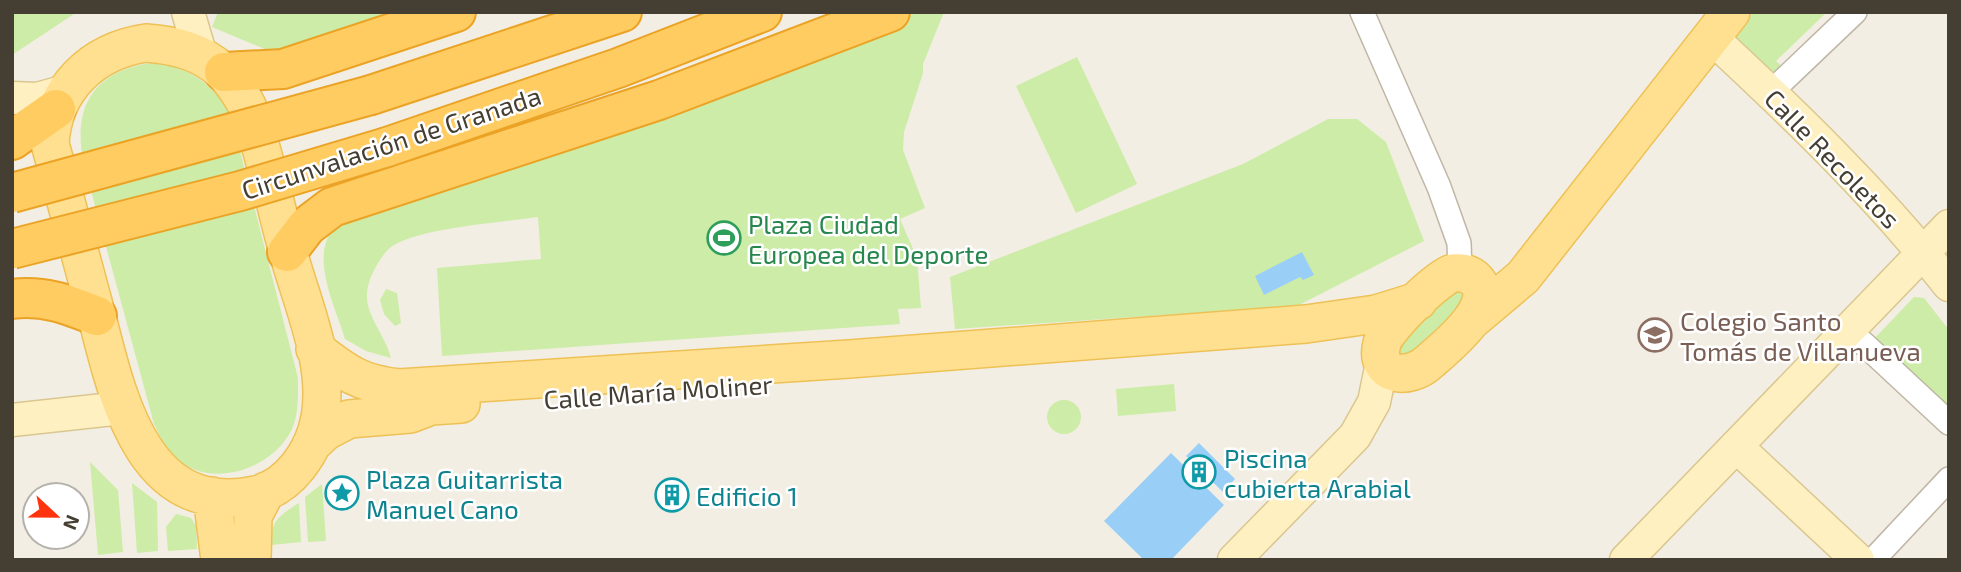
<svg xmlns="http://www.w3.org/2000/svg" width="1961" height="572" viewBox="0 0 1961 572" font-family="'Exo 2',sans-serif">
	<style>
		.green { fill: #cceca7 }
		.water { fill: #99cff6 }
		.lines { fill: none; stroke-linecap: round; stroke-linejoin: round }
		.street-casing { stroke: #bfb6a5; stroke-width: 26 }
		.secondary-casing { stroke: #dac790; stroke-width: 35 }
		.primary-casing { stroke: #eec156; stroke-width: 40 }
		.highway-casing { stroke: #eba325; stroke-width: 42 }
		.street { stroke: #fff; stroke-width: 23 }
		.secondary { stroke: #fff0c1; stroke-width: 32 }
		.primary { stroke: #ffe090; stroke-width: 37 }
		.highway { stroke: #ffcc62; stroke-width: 38 }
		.highway-bridge-casing { stroke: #eba325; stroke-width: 42; stroke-linecap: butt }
		.highway-bridge { stroke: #ffcc62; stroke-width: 38 }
		.labels { text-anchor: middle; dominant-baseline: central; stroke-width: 5; stroke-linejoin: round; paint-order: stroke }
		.street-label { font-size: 26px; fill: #453e33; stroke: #fff }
		.leisure-label { font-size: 26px; fill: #27864d; stroke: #fff; text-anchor: start }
		.education-label { font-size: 26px; fill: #785e54; stroke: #fff; text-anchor: start }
		.culture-label { font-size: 26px; fill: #0d838f; stroke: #fff; text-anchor: start }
	</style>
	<rect width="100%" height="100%" fill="#f3eee3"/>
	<path class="green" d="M12 12H77L12 55Z
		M218 12H410L274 53 212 27Z
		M912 12H944L923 64V73L904 132 903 150 925 208 900 219 917 258 921 308 898 309 900 324 442 356 437 268 541 259 538 217C504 222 417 228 391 247 380 256 367 280 367 294 366 317 386 336 391 358L366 351 345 339C336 308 309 257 334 228 338 222 346 218 351 214L865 43 901 25Z
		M1753 12H1827L1776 61 1783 67 1776 72 1765 70 1732 41Z
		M1077 57 1137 184 1076 213 1016 86Z
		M150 63C186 65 207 81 229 108L298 378C298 396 299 415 291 431 271 469 213 489 178 460 166 451 161 438 154 424L83 161C73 105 94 72 150 63Z
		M1328 119H1357L1386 142 1424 241 1297 306 955 329 950 277 1243 164Z
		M1451 285 1473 296 1405 363 1393 345Z
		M386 289 397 293 401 323 395 326 384 314 380 300Z
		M1914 297 1924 298 1949 330V411L1873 340Z
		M1174 384 1176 411 1118 416 1116 389Z
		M1047 417a17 17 0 1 1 34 0a17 17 0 1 1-34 0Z
		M90 462 118 490 123 552 98 555Z
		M132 483 157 502 158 551 137 553Z
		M322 484 326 541 308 542 305 497Z
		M299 503 301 542 271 545C270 521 280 515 299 503Z
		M176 514 191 518 196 526 197 549 168 551 166 527Z"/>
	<path class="water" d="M1302 252 1314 275 1303 280 1300 277 1264 295 1255 276Z
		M1199 443 1235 479 1223 492 1186 456Z
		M1171 453 1224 505 1171 560H1144L1104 521Z"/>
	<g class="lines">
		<defs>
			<path id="street" d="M1362 12 1439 187 1459 243 1460 272
				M1771 92 1855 12
				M1863 343 1949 423
				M1873 560 1949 479"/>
			<path id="secondary" d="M188 12 201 56
				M1711 37C1794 114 1878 195 1949 285
				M12 98 37 99 66 91
				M12 420 122 408
				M1736 446 1858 560
				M1234 560 1355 436 1374 402 1382 363
				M1626 560 1949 226"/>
			<path id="primary" d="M146 43C174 45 201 51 223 72 233 82 247 102 251 116 266 158 275 205 287 248 301 302 330 362 320 418 314 451 290 487 255 495 137 520 115 384 93 302 79 250 65 197 50 144 53 89 92 51 146 43Z
				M1453 273C1462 272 1471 274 1477 281 1498 306 1446 347 1429 362 1410 380 1373 378 1382 343 1386 328 1438 277 1453 273Z
				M1472 320 1523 277 1731 12
				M315 349C346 373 360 384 399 388L849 359 1306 324 1376 314 1418 301
				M311 445 326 431 349 419 410 414 431 406 461 404
				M212 496 220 560
				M252 560 253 516 266 491"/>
			<path id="highway" d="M224 72 283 69 456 12
				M371 95 622 12
				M12 140 56 109
				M387 147 618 68 762 12
				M287 252 307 226 332 207 659 100 890 12
				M12 299C44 295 67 304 97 316"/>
		</defs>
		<use href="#street" class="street-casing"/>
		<use href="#secondary" class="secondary-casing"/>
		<use href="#primary" class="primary-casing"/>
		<use href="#highway" class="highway-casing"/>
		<use href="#street" class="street"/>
		<use href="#secondary" class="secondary"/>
		<use href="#primary" class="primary"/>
		<use href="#highway" class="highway"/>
		<defs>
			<path id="highway-bridge" d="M12 193 371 95
				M12 249 240 191 387 147"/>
		</defs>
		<use href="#highway-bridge" class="highway-bridge-casing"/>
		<use href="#highway-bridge" class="highway-bridge"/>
	</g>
	<defs>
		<symbol id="stadium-ring" viewBox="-11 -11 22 22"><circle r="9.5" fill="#fff" stroke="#2e9e5b" stroke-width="1.5"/><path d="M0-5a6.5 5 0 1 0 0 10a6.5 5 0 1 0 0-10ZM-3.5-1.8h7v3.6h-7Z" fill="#2e9e5b"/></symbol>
		<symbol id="school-ring" viewBox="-11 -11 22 22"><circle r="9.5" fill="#fff" stroke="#8d6e63" stroke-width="1.5"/><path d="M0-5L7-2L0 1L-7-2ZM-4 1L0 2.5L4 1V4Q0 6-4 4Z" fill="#8d6e63"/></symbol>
		<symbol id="building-ring" viewBox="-11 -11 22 22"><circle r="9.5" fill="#fff" stroke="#0f9aa8" stroke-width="1.5"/><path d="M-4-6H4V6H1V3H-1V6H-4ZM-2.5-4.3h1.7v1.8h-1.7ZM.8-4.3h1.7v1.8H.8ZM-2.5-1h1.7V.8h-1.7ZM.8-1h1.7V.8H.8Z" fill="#0f9aa8"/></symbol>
		<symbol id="sight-ring" viewBox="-11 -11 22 22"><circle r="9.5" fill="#fff" stroke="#0f9aa8" stroke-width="1.5"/><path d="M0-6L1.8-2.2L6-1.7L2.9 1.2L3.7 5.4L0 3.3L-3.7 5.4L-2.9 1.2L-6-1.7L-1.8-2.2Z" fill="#0f9aa8"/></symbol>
	</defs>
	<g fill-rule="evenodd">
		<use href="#stadium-ring" x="705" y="219" width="38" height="38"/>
		<use href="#school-ring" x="1636" y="316" width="38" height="38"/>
		<use href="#building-ring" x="1180" y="453" width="38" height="38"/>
		<use href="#sight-ring" x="323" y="474" width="38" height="38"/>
		<use href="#building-ring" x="653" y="476" width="38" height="38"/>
	</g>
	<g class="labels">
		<g class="street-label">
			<text transform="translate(391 142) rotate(-18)">Circunvalación de Granada</text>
			<text transform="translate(1833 158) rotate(46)">Calle Recoletos</text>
			<text transform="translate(658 391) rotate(-4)">Calle María Moliner</text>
		</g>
		<g class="leisure-label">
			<text x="748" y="223">Plaza Ciudad<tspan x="748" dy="30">Europea del Deporte</tspan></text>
		</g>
		<g class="education-label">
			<text x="1680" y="320">Colegio Santo<tspan x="1680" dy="30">Tomás de Villanueva</tspan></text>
		</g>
		<g class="culture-label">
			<text x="1224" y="457">Piscina<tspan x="1224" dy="30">cubierta Arabial</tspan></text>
			<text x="366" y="478">Plaza Guitarrista<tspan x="366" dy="30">Manuel Cano</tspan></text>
			<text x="696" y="495">Edificio 1</text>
		</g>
	</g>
	<rect width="1961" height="572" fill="none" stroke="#453e33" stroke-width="28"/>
	<g transform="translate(56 516) rotate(112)"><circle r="33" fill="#ffffff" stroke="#b5b2ad" stroke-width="2"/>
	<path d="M0-5L12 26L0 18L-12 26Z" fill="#ff340e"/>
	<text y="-10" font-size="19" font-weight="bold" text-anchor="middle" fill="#453e33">N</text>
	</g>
</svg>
